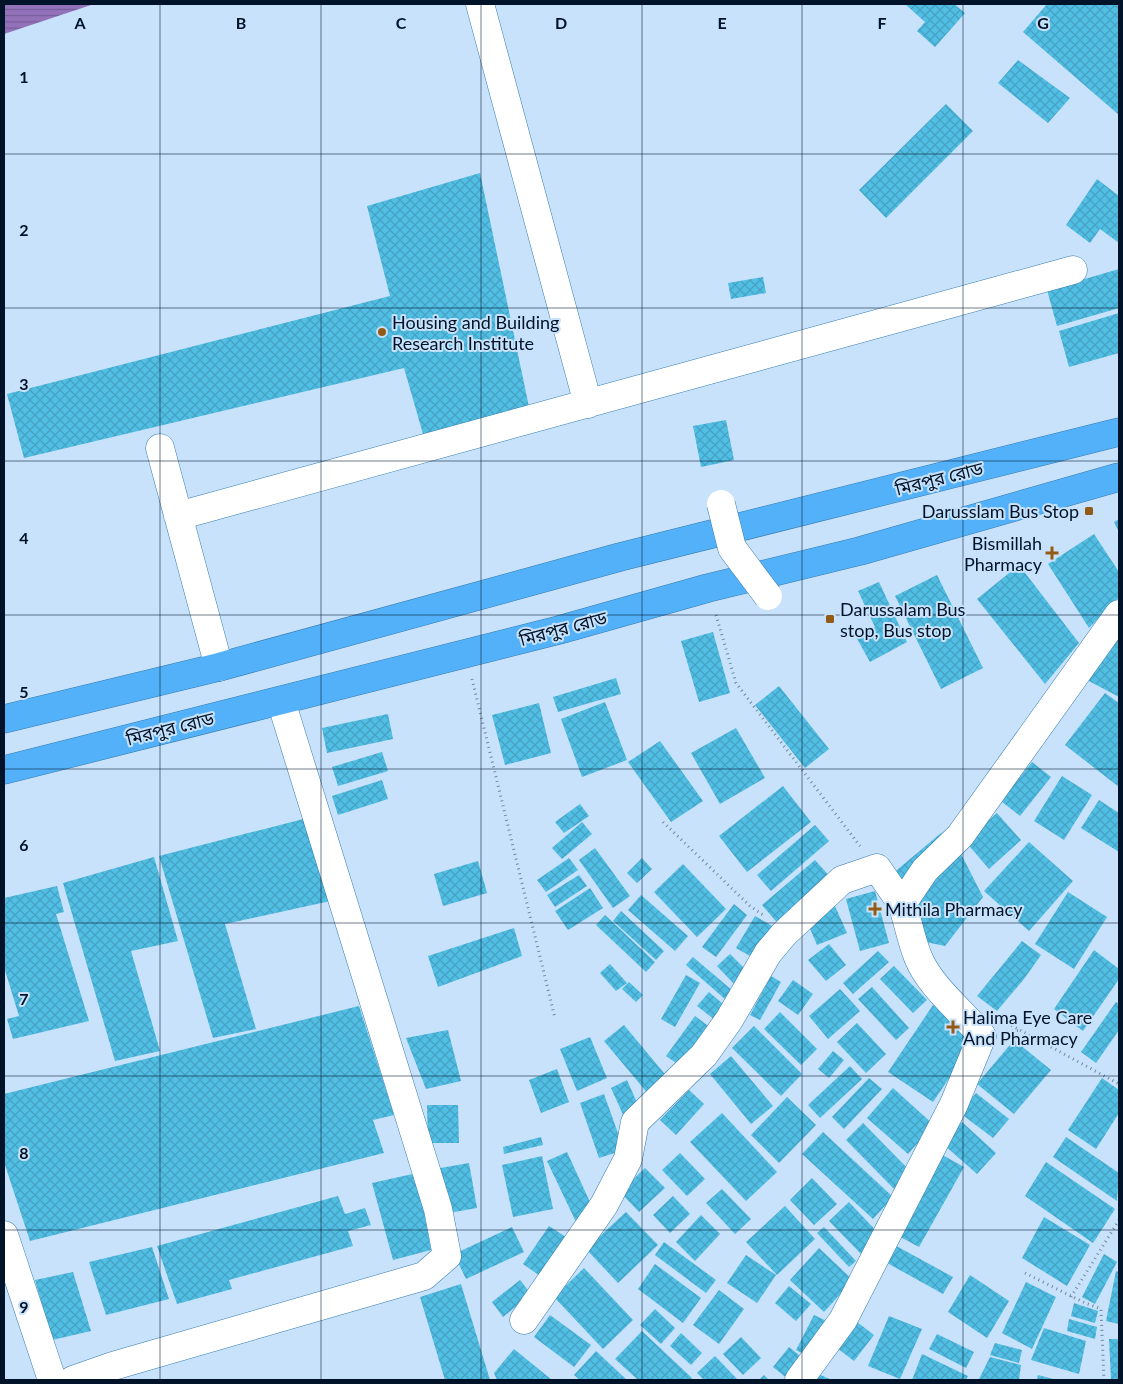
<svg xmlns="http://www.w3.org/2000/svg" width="1123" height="1384" viewBox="0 0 1123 1384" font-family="Lato,'Noto Sans Bengali',sans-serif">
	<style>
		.water { fill: url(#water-rules) }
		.building { fill: url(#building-cross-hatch) }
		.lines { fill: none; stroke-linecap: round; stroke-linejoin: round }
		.minor-casing { stroke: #357cb1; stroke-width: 29 }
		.highway-casing { stroke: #367ab0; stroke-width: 29 }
		.path { stroke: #70889e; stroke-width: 3; stroke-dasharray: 1 4; stroke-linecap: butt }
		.minor { stroke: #fff; stroke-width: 28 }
		.highway { stroke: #53b1f9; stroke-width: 28 }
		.minor-bridge-casing { stroke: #357cb1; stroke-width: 29; stroke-linecap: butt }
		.minor-bridge { stroke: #fff; stroke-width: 28 }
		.grid { fill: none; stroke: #001328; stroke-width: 1; stroke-opacity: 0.55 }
		.poi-dot { fill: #945b17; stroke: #c7e2fa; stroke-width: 2 }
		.labels { text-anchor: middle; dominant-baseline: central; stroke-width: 4; stroke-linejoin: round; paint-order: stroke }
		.poi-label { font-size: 18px; fill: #001328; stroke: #c7e2fa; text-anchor: start }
		.street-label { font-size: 18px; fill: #001328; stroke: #c7e2fa }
		.grid-label { font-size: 16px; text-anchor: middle; font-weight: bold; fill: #001328; stroke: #c7e2fa; stroke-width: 4; stroke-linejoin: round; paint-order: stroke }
	</style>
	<defs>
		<pattern id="water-rules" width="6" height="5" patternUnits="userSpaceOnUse" patternTransform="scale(1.25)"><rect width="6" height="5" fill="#9372ba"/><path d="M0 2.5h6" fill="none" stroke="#765c97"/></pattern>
		<pattern id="building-cross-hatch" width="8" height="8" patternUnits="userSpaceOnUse" patternTransform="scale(1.25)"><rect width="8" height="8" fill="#51bee4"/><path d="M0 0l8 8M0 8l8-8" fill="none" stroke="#45a2c4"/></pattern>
	</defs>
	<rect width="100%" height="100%" fill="#c7e2fa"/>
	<path class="water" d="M4 4H94L4 34Z"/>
	<path class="building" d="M905 4H954L965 13 935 47 917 31 925 22Z
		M1047 4H1119V115L1023 32Z
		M1018 60 1070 98 1048 123 998 83Z
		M946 104 973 131 886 218 859 190Z
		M480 173 529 407 423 434 404 368 24 458 7 394 390 296 367 206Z
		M1097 179 1119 196V243L1100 229 1090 243 1066 225Z
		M1119 269V308L1057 326 1047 290Z
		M763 277 766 293 731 299 728 283Z
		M1119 313V353L1069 367 1059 331Z
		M726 420 734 460 701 467 693 426Z
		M1119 519V532L1114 522Z
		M1094 534 1119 572V597L1089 628 1048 564Z
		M1019 565 1079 643 1045 684 977 599Z
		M937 575 983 668 941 689 895 596Z
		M879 582 907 642 870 662 856 637 875 627 858 591Z
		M1119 621V697L1087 680Z
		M713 632 730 693 699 702 681 641Z
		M616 678 621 694 558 712 553 697Z
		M779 686 829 749 805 768 755 705Z
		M1105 693 1119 703V787L1065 745Z
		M605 702 627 760 582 777 561 719Z
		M539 703 551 753 505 765 492 715Z
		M388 714 393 739 327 753 322 728Z
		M736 728 765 778 720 804 691 753Z
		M660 741 703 801 671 822 628 762Z
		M382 752 388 771 338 786 332 767Z
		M1032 762 1051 777 1020 816 1001 801Z
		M1062 776 1092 795 1064 840 1034 821Z
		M382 780 388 799 338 815 332 796Z
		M783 786 811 822 747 872 719 836Z
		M1099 800 1119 813V852L1081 828Z
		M580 804 589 816 564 833 555 822Z
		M997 813 1021 840 989 869 965 841Z
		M311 817 335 900 225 924 256 1029 213 1038 159 856Z
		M582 822 592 834 562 859 552 848Z
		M815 825 829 841 771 891 757 875Z
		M941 833 948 841 898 883 891 875Z
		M1029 842 1073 881 1029 931 984 891Z
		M595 848 630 896 613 908 579 860Z
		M958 848 983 897 945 946 916 940 910 902Z
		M154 857 178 941 131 951 160 1051 115 1061 63 883Z
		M569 858 578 870 546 892 537 880Z
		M642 858 652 869 637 883 627 873Z
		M815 860 833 880 780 926 762 905Z
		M478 861 487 893 443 906 434 874Z
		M683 864 726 909 697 937 654 892Z
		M579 875 587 886 555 907 547 895Z
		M57 886 64 912 56 914 89 1021 13 1039 7 1019 19 1016 4 967V898Z
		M590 888 603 908 568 930 555 911Z
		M875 891 889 943 860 951 846 899Z
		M1068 892 1107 917 1074 969 1035 944Z
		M641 895 688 936 675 951 628 910Z
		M734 904 747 915 716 957 702 947Z
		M835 906 847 933 817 945 806 919Z
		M621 911 664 951 656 960 613 921Z
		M605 915 655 962 646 972 596 925Z
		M755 916 776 928 757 960 736 948Z
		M514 928 522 956 438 987 428 956Z
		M1022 941 1041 955 1024 979 997 1011 977 996Z
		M829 944 846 965 826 981 808 960Z
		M1094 950 1119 969V979L1083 1031 1054 1009Z
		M878 951 889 962 853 994 843 983Z
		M730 954 749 973 736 986 717 966Z
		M693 957 733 991 726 1000 686 965Z
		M610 964 627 983 616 991 600 973Z
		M894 966 927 1000 913 1013 880 979Z
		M686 975 700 983 675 1027 661 1019Z
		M771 976 781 982 760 1020 750 1015Z
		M793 980 813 994 798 1015 778 1001Z
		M629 982 643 995 636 1002 622 989Z
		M872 987 909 1028 896 1040 858 999Z
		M840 989 860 1011 828 1039 809 1016Z
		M709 992 730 1010 720 1024 697 1006Z
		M1116 1002 1119 1004V1030L1096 1063 1081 1052Z
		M933 1005 978 1035 933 1102 888 1072Z
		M359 1006 394 1115 373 1120 384 1153 30 1241 4 1162V1094Z
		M780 1012 817 1049 801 1065 764 1029Z
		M695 1016 711 1028 682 1067 666 1056Z
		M857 1023 886 1054 866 1073 837 1042Z
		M624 1025 669 1079 649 1095 604 1041Z
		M754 1026 802 1074 781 1096 732 1048Z
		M448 1030 461 1081 426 1089 406 1038Z
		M590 1037 607 1078 577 1091 560 1049Z
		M1014 1040 1051 1070 1014 1114 977 1084Z
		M833 1051 844 1060 829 1078 818 1069Z
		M731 1056 773 1106 751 1124 710 1074Z
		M850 1066 862 1079 820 1118 808 1105Z
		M557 1069 569 1102 541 1113 529 1080Z
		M869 1078 882 1089 844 1129 832 1117Z
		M1102 1078 1119 1090V1113L1096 1149 1068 1130Z
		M627 1080 641 1112 625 1119 611 1088Z
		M893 1088 934 1125 908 1154 867 1118Z
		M689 1090 704 1104 676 1135 660 1120Z
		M976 1093 1009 1119 993 1138 960 1113Z
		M604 1094 624 1150 599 1158 580 1103Z
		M787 1097 816 1125 779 1163 751 1135Z
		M427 1105H458L459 1143H428Z
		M722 1113 777 1172 746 1201 690 1142Z
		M962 1122 996 1153 977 1174 942 1143Z
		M863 1123 914 1175 897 1192 846 1140Z
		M823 1132 893 1197 873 1219 802 1154Z
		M541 1137 543 1145 504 1154 503 1147Z
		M1066 1137 1119 1173 1117 1201 1053 1157Z
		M567 1152 595 1213 576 1222 547 1161Z
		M937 1152 964 1167 919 1247 893 1233Z
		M680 1153 705 1179 687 1196 662 1170Z
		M542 1156 553 1209 513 1217 502 1165Z
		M1046 1162 1115 1209 1093 1243 1025 1196Z
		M469 1163 477 1208 443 1214 435 1169Z
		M645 1168 665 1188 639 1212 620 1192Z
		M417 1173 431 1250 393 1260 372 1183Z
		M812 1178 837 1204 814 1225 790 1200Z
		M722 1189 751 1219 735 1234 706 1203Z
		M338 1196 345 1214 365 1208 371 1225 348 1231 353 1246 229 1280 232 1289 177 1304 157 1246Z
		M673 1196 690 1214 670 1233 653 1215Z
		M849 1202 882 1237 863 1256 829 1221Z
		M785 1206 815 1239 777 1275 746 1242Z
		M626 1212 658 1245 618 1283 586 1249Z
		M701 1215 720 1234 695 1261 676 1242Z
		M1044 1217 1090 1245 1067 1286 1022 1258Z
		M549 1226 569 1239 543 1278 523 1264Z
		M512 1227 524 1252 466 1279 454 1254Z
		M824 1227 856 1261 849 1267 817 1233Z
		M664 1242 716 1280 706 1293 655 1255Z
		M889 1242 953 1277 943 1294 880 1259Z
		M152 1247 169 1299 106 1315 89 1262Z
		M819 1248 853 1280 824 1312 790 1280Z
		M1104 1254 1117 1262 1095 1304 1082 1297Z
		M746 1255 776 1275 757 1303 727 1283Z
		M655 1264 701 1298 683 1323 638 1289Z
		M584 1268 633 1320 603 1349 554 1297Z
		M1116 1271 1119 1272V1324L1106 1321Z
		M73 1272 91 1331 52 1340 35 1280Z
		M970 1275 1009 1301 987 1338 948 1312Z
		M520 1280 531 1294 503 1317 492 1302Z
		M1026 1282 1056 1297 1032 1349 1002 1333Z
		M461 1284 490 1380H445L420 1297Z
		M789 1286 811 1304 796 1321 775 1303Z
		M719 1290 744 1309 719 1344 693 1325Z
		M1074 1303 1098 1311 1095 1323 1071 1316Z
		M655 1309 675 1328 661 1344 640 1325Z
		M550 1315 591 1345 574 1367 534 1337Z
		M814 1315 833 1324 815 1360 796 1350Z
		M889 1316 922 1329 900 1379 868 1366Z
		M1069 1319 1097 1327 1095 1339 1067 1331Z
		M857 1322 874 1335 854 1361 837 1348Z
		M1044 1328 1086 1341 1079 1374 1031 1360Z
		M642 1331 692 1378 690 1380H638L615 1359Z
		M681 1333 702 1353 691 1365 670 1346Z
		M937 1334 974 1352 966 1368 929 1349Z
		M741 1337 761 1358 743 1375 723 1354Z
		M1109 1339H1119V1380H1111Z
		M995 1343 1022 1350 1019 1363 990 1355Z
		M789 1347 809 1363 789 1380 773 1367Z
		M514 1349 552 1380H497L494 1373Z
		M596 1351 627 1380H580L574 1375Z
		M922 1354 968 1376 966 1380H912Z
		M715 1356 738 1380H704L697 1373Z
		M990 1357 1021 1365 1019 1380 979 1379Z
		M816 1373 832 1380H812Z
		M764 1375 769 1380H759Z
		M1038 1375 1057 1380H1037Z"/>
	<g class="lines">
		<defs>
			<path id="minor" d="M480 4 588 404
				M160 448 219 667
				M178 516 1073 270
				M4 1235 52 1380
				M524 1320 604 1205 628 1159 635 1122 704 1055 729 1020 768 953 784 934 842 880 877 868 902 904
				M73 1380 113 1366 424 1276 447 1256 438 1209 281 701
				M799 1380 843 1320 954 1104 982 1036C962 1011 930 987 918 957 911 940 908 921 902 904L925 870 960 836 1119 614"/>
			<path id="highway" d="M4 719 219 667 620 557 1119 432
				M4 770 559 630 708 588 860 551 1119 477"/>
		</defs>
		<use href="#minor" class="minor-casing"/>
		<use href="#highway" class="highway-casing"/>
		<path class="path" d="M716 615 736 683 860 846
			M472 679 555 1018
			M663 822 750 906 763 915
			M1007 1023 1119 1084
			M1007 1032 1021 1030
			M1025 1273 1083 1302 1101 1309 1104 1380
			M1071 1297 1119 1220"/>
		<use href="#minor" class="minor"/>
		<use href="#highway" class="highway"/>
		<defs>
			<path id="minor-bridge" d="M721 504 732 548 768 596"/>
		</defs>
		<use href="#minor-bridge" class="minor-bridge-casing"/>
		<use href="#minor-bridge" class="minor-bridge"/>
	</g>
	<path class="grid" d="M160 4V1380M321 4V1380M481 4V1380M642 4V1380M802 4V1380M963 4V1380M4 154H1119M4 308H1119M4 461H1119M4 615H1119M4 769H1119M4 923H1119M4 1076H1119M4 1230H1119"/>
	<g class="poi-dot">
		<circle cx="382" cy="332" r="5"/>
		<rect x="1084" y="506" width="10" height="10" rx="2.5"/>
		<path d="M1049.5 545.5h5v5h5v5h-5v5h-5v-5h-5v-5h5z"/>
		<rect x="825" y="614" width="10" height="10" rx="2.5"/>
		<path d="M872.5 901.5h5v5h5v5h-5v5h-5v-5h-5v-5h5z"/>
		<path d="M950.5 1019.5h5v5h5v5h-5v5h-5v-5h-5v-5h5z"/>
	</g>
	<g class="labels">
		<g class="poi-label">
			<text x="392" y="322">Housing and Building<tspan x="392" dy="21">Research Institute</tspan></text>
			<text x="1079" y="511" text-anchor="end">Darusslam Bus Stop</text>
			<text x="1042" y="543" text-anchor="end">Bismillah<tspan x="1042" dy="21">Pharmacy</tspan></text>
			<text x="840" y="609">Darussalam Bus<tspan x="840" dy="21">stop, Bus stop</tspan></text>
			<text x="885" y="909">Mithila Pharmacy</text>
			<text x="963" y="1017">Halima Eye Care<tspan x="963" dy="21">And Pharmacy</tspan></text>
		</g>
		<g class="street-label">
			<text transform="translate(939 478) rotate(-14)">মিরপুর রোড</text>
			<text transform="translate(563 628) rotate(-15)">মিরপুর রোড</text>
			<text transform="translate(170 728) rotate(-14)">মিরপুর রোড</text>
		</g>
	</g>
	<g class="grid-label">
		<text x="80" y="29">A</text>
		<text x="241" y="29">B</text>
		<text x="401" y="29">C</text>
		<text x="561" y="29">D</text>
		<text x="722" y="29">E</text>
		<text x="882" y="29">F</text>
		<text x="1043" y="29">G</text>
		<text x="24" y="83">1</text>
		<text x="24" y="236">2</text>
		<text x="24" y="390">3</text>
		<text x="24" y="544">4</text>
		<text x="24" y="698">5</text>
		<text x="24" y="851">6</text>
		<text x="24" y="1005">7</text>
		<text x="24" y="1159">8</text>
		<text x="24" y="1313">9</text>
	</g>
	<rect width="1123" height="1384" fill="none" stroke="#001328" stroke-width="10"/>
</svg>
